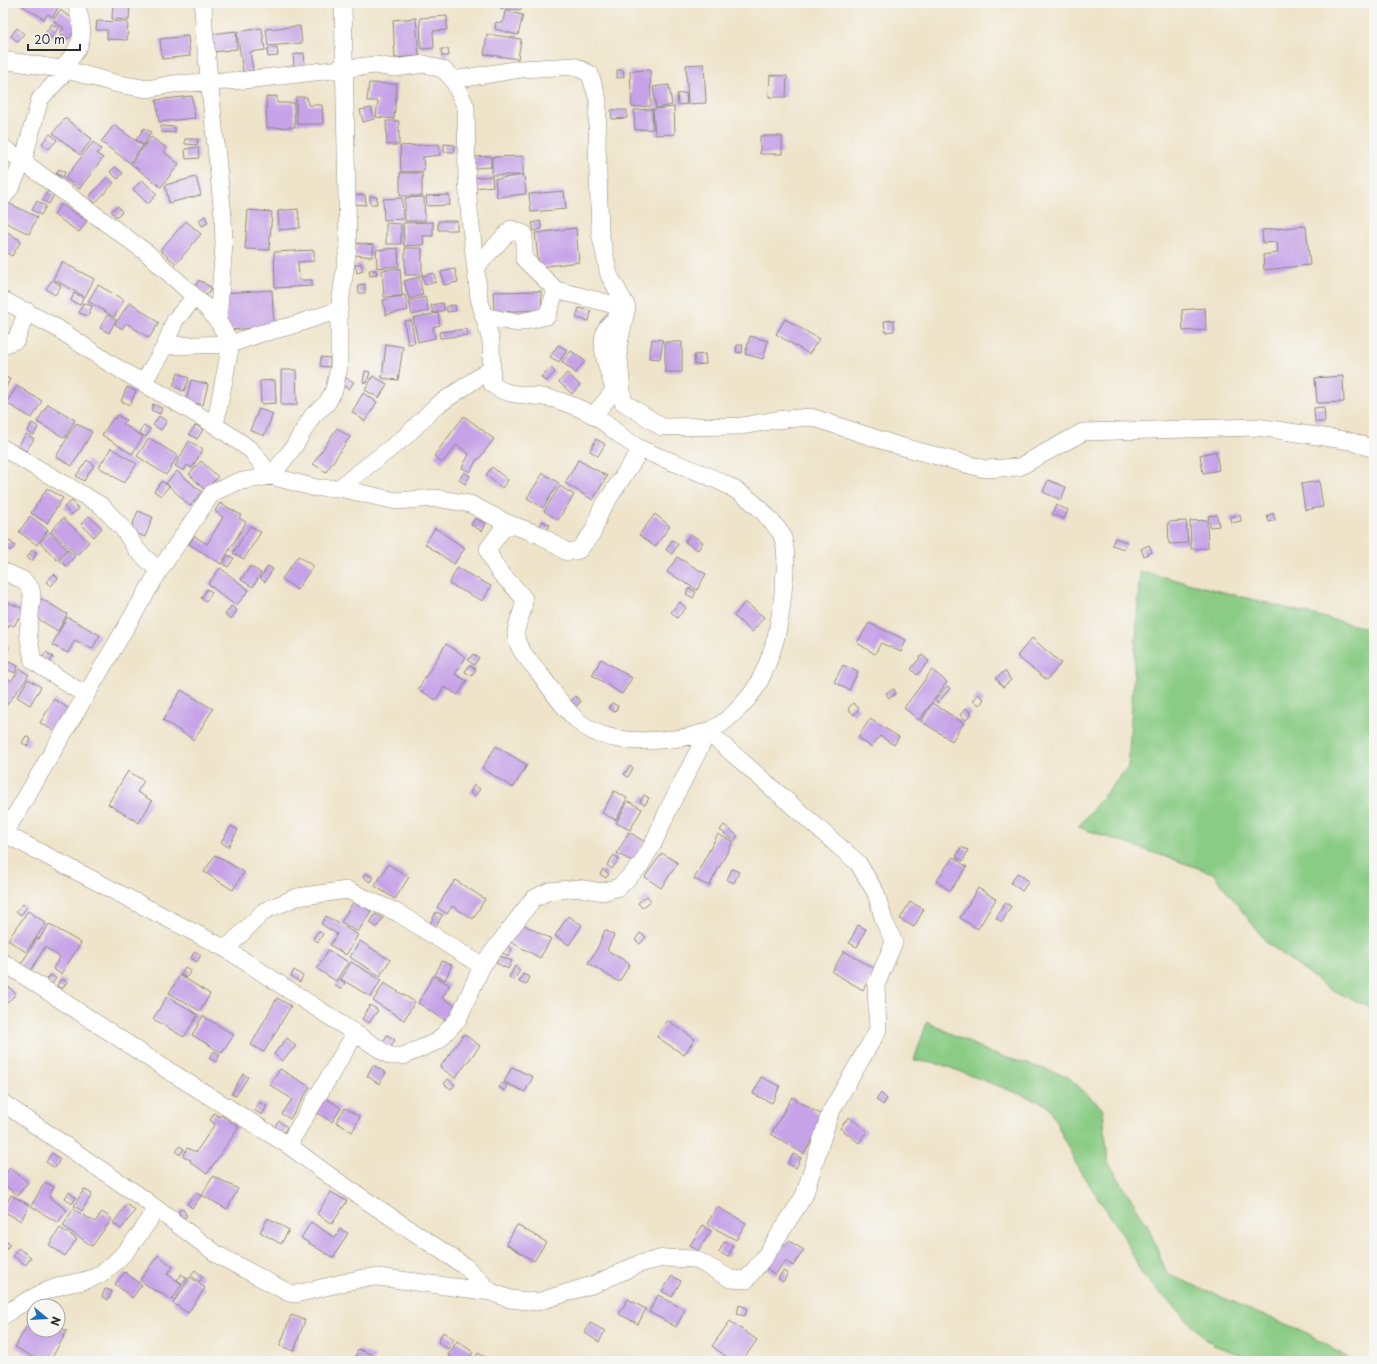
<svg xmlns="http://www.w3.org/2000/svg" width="1377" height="1364" viewBox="0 0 1377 1364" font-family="'Playpen Sans',sans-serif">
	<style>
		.green { fill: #8acc85; stroke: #5a7c58 }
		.building { fill: #c6a3e8 }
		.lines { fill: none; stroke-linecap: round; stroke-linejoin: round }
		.minor-casing { stroke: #8d887a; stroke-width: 18 }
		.minor { stroke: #fff; stroke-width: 17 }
	</style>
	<rect width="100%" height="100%" fill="#f6f6f2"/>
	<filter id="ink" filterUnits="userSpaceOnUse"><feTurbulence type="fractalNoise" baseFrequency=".025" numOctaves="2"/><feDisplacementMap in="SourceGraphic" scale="8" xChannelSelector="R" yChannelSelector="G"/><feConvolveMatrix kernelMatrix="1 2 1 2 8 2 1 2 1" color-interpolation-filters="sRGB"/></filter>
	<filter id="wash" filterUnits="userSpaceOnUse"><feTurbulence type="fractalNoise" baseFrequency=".012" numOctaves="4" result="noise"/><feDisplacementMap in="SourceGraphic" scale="16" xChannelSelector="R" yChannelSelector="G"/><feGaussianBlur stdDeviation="0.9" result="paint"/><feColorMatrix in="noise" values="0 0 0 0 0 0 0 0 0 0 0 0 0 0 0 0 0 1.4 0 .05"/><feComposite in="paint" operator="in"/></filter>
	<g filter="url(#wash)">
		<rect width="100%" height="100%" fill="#efe4ca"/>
		<path class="green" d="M1140 571 1374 630V1009L1326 987 1267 943 1213 873 1078 827 1128 767Z
			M927 1022 991 1053 1067 1076 1103 1109 1108 1162 1147 1224 1167 1274 1307 1333 1353 1361H1260L1213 1345 1143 1276 1123 1235 1078 1168 1048 1105 943 1065 914 1060Z"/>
		<g id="blocks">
			<path class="building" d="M22 3H54L59 6 53 17 48 14 44 19 21 5Z
				M113 3H130L129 20 112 19Z
				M502 3H521V10L501 9Z
				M60 10 79 23 69 39 60 33 64 28 53 21Z
				M505 11 523 15 518 35 495 29 496 22 503 23Z
				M447 16V30L433 31 434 48 421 49 420 18Z
				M416 18 419 56 395 58 393 20Z
				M97 21 128 22 127 40 107 39V30H96Z
				M51 24 58 28 52 38 45 34Z
				M300 26 302 43 268 46 266 29Z
				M17 28 24 34 18 42 11 36Z
				M262 28 265 50 250 52 253 70 243 72 237 32Z
				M236 31 237 49 214 52 212 34Z
				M487 34 521 39 518 59 484 54Z
				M188 36 190 56 162 59 160 39Z
				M277 47 278 56 268 57 267 49Z
				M441 49H448L449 56H442Z
				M304 53 305 65 294 66 293 55Z
				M704 64 706 103 688 104 686 65Z
				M617 70H623L624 77 617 78Z
				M650 70 651 106 632 107 630 71Z
				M770 75 787 76 786 97H769Z
				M369 83 397 84 394 119 376 117 378 101H367Z
				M669 85 672 105 656 108 653 87Z
				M686 93 687 104 678 105 677 94Z
				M192 96 195 118 159 122 156 100Z
				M277 96V103H294L295 127 267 128 266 97Z
				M296 97H307L308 105H322L323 124H297Z
				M674 107 675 134 655 135 653 109Z
				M371 108 374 119 363 122 360 110Z
				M652 109 653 129 635 130 634 110Z
				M611 110H627V118L612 119Z
				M65 118 92 139 80 155 53 133Z
				M386 121H399V145H387Z
				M114 125 143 146 130 163 101 142Z
				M161 126 175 127V133L161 132Z
				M144 128 151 132 144 145 136 140Z
				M50 134 57 140 49 149 42 143Z
				M760 136H782V154H760Z
				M151 137 167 148 164 152 179 164 161 187 131 164Z
				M185 139H198L197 145 185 144Z
				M93 142 101 149 97 154 103 158 79 189 65 178Z
				M439 144 440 155 423 157 424 171 401 172 400 146Z
				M444 144 455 145 454 152H444Z
				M198 147 199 158 186 159 185 149Z
				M491 156V167L475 168 474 157Z
				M523 156V175H492V157Z
				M115 167 123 173 118 179 110 172Z
				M59 169 65 172 63 177 56 174Z
				M400 173H422V196H400Z
				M524 175 526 194 497 197 495 179Z
				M492 176 493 186 475 188 474 178Z
				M107 177 114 183 95 203 89 197Z
				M196 177 201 195 169 203 165 185Z
				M142 180 157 194 148 204 133 189Z
				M48 191 54 195 49 204 42 200Z
				M564 191 566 209 531 212 529 194Z
				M354 195H365L366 205 354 204Z
				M449 195 450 205 427 206 426 196Z
				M370 196 377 197V204H370Z
				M424 197 425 221H405V198Z
				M402 198 403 219 384 220 383 199Z
				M37 201 46 206 41 215 32 210Z
				M6 202 37 217 29 234 3 221V208Z
				M61 204 87 221 79 232 54 215Z
				M118 206 122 212 116 217 111 211Z
				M298 209 300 228 279 230 278 211Z
				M248 210 272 212 269 250 245 249Z
				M205 216 208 223 202 226 199 220Z
				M186 221 201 234 176 264 160 250Z
				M438 221H457V230H438Z
				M540 221 542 229 534 231 532 223Z
				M433 222V236H423L424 245 404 246 403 223Z
				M386 223 401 224V244H386Z
				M1306 226 1310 265 1264 270 1263 255 1278 253 1277 242 1263 243 1262 230Z
				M576 228 579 262 539 267 535 233Z
				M3 229 21 241 12 256 3 251Z
				M357 243 374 245 372 257 355 255Z
				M398 248 399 266 377 268 376 250Z
				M405 248H422V275H405Z
				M314 250V261L298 262 299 280H312V286L275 288 274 252Z
				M62 262 94 279 85 297 53 279Z
				M361 263 363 271 357 273 355 265Z
				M400 268 402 296 384 297 382 270Z
				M455 269 458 282 444 285 441 272Z
				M369 270H376L377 275 370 276Z
				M434 273 436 282 425 285 422 276Z
				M419 277 423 295 409 299 404 281Z
				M52 280 61 286 55 295 46 289Z
				M199 280 212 288 207 295 195 287Z
				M365 284V293H359L358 285Z
				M98 285 124 300 114 317 88 301Z
				M272 290 274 327 226 330 224 293Z
				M541 291 542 310 494 312 493 292Z
				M74 293 83 297 80 305 71 301Z
				M405 295 408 310 386 315 383 300Z
				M425 297 429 311 412 315 409 301Z
				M130 302 159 323 149 338 126 323 122 329 115 324Z
				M83 303 92 306 88 316 79 313Z
				M443 303 445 310 433 313 431 305Z
				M455 305 456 311 447 312V306Z
				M579 308 591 311 589 321 576 318Z
				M1205 308 1206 330 1183 331 1182 310Z
				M438 313 440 325 433 327 435 338 418 342 413 318Z
				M107 315 116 320 109 333 100 328Z
				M785 319 819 339 809 354 776 334Z
				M411 320 415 343 408 344 404 321Z
				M894 320V331L885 332 884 321Z
				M467 329 468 335 440 338 439 332Z
				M750 336 768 341 763 359 745 354Z
				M652 339 663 340 660 359 649 358Z
				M665 342H682V372H665Z
				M386 344 403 347 398 380 382 378Z
				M558 345 567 350 559 362 550 357Z
				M737 345H743L742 353 736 352Z
				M571 351 585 361 576 373 562 362Z
				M705 354 706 364 695 365 694 355Z
				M321 357 330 358V367L320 366Z
				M550 367 555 372 546 382 541 377Z
				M281 370H296L297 405H281Z
				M365 371 370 372 367 383 363 382Z
				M178 373 189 378 184 391 173 386Z
				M567 373 580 385 572 394 559 382Z
				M3 376 10 379 3 394Z
				M373 376 387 384 379 398 365 390Z
				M1343 376 1344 402 1317 403 1315 378Z
				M346 378 354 382 349 389 342 385Z
				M191 380 208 384 203 405 186 401Z
				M275 380 276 403 261 404 260 381Z
				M17 386 42 401 32 418 6 403Z
				M127 387 136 391 130 405 121 401Z
				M363 393 377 402 365 421 352 412Z
				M48 404 75 420 65 438 37 422Z
				M153 404 162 408 160 414 151 410Z
				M1324 407 1325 422H1315L1314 408Z
				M259 409 273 414 264 436 250 430Z
				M117 415 126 420 123 424 143 437 132 454 102 435 113 418 115 419Z
				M159 416 167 421 161 430 153 425Z
				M464 416 494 439 478 460 477 459 470 472 462 468 469 454 457 445 442 463 434 456Z
				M32 423 38 427 34 435 27 432Z
				M76 423 92 432 72 466 56 457Z
				M144 425 150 429 146 437 139 433Z
				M196 425 203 430 197 439 189 434Z
				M337 428 350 437 326 472 313 464Z
				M26 434 34 439 26 451 18 446Z
				M149 438 178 456 166 475 137 456Z
				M596 439 605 444 598 456 590 451Z
				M189 441 203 449 192 468 187 465 184 471 175 466Z
				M111 448 137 464 124 483 99 467Z
				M1216 451 1219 470 1203 473 1200 455Z
				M87 460 94 465 84 481 76 476Z
				M578 460 607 476 593 500 565 483Z
				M201 461 218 477 205 490 189 474Z
				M492 467 508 480 502 488 486 475Z
				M177 471 202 492 190 506 166 483Z
				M464 472 470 476 465 484 459 480Z
				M543 473 559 483 543 508 527 498Z
				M1048 480 1066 487 1061 500 1043 492Z
				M162 481 169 486 161 496 154 491Z
				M1319 481 1323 507 1305 510 1301 484Z
				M560 486 574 495 558 520 544 511Z
				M47 488 63 498 47 523 31 513Z
				M72 501 79 509 71 515 64 507Z
				M220 503 241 515 239 518 246 522 221 564 189 544 194 536 207 544 223 517 215 511Z
				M1056 505 1068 510 1064 519 1052 514Z
				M138 511 153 517 145 537 130 531Z
				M1273 513 1275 520 1269 522 1267 516Z
				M655 514 670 526 655 547 639 535Z
				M1217 515 1219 526 1210 527 1208 516Z
				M1240 515 1241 521 1231 523 1230 517Z
				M30 516 48 530 37 545 19 532Z
				M89 516 102 528 94 537 81 524Z
				M63 518 89 542 77 555 51 531Z
				M475 518 486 524 482 531 471 525Z
				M1207 520 1208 548 1191 549 1190 521Z
				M543 521 550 525 547 530 540 526Z
				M1186 521 1188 543 1169 544 1168 522Z
				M250 526 261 532 244 559 233 553Z
				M435 528 465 548 454 564 425 544Z
				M50 532 67 549 57 560 40 542Z
				M690 534 703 542 698 550 685 542Z
				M1115 538 1127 542 1124 549 1112 545Z
				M672 540 678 544 672 554 666 550Z
				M10 541 15 546 10 551 5 546Z
				M1149 545 1152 552 1144 556 1141 549Z
				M32 550 37 553 32 561 27 558Z
				M68 550 75 556 66 566 59 560Z
				M228 555 234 558 228 567 223 564Z
				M298 556 313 566 297 590 282 579Z
				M677 557 706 574 697 590 667 572Z
				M250 566 261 573 253 587 241 580Z
				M268 566 273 569 265 582 260 578Z
				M220 568 249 590 236 606 208 584Z
				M457 568 491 586 483 601 449 584Z
				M54 574 58 578 51 586 46 582Z
				M689 588 696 592 693 598 686 594Z
				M207 589 212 592 206 602 201 598Z
				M40 598 67 614 58 631 30 614Z
				M3 600 28 611 23 621 18 619 14 626 10 624 8 628 3 626Z
				M680 602 686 608 677 618 671 612Z
				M745 602 764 617 752 632 734 616Z
				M231 606 237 610 231 619 225 615Z
				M67 617 100 635 92 649 75 640 68 653 52 645Z
				M869 623 906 640 901 652 881 643 875 654 857 643Z
				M1032 638 1061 663 1047 680 1017 656Z
				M3 644 9 647 6 654 3 653Z
				M446 644 466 657 455 674 467 681 458 695 444 687 436 700 418 689Z
				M46 652 53 657 48 665 41 661Z
				M473 654 479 658 474 665 468 660Z
				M922 655 929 661 917 675 911 669Z
				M601 659 632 678 622 694 592 675Z
				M9 662 18 666 15 673 6 669Z
				M469 665 476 669 472 676 465 672Z
				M843 665 858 672 849 690 834 682Z
				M20 669 29 675 6 706 3 704V675L11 681Z
				M932 670 947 682 919 720 904 708Z
				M1005 671 1011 680 1003 687 996 678Z
				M28 679 41 687 30 705 17 697Z
				M947 686 950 688 938 703 935 700Z
				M894 689 896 694 889 698 886 693Z
				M181 690 213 709 194 740 163 720Z
				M978 694 984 699 980 705 973 701Z
				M575 696 581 701 577 706 571 701Z
				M54 699 71 710 58 733 40 723Z
				M612 703 618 706 615 712 609 708Z
				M853 703 859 708 854 715 848 709Z
				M932 703 964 723 952 741 921 721Z
				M966 708 972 714 966 720 960 715Z
				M870 719 899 737 894 745 880 736 871 747 858 737Z
				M26 736 31 739 28 746 22 743Z
				M496 746 527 765 513 788 482 768Z
				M630 766 633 768 628 777 624 774Z
				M128 771 144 781 137 792 152 801 139 823 108 804Z
				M474 785 480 789 475 796 470 793Z
				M614 791 627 798 616 820 602 813Z
				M644 795 649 798 645 805 640 802Z
				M628 801 642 809 630 830 616 823Z
				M724 825 738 836 734 841 720 830Z
				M231 826 238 830 228 847 221 842Z
				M629 832 645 842 633 862 617 853Z
				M718 834 733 842 709 886 694 879Z
				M961 847 968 850 963 861 956 857Z
				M662 853 678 863 661 888 645 877Z
				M215 855 244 872 233 890 204 872Z
				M614 855 619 859 612 869 607 865Z
				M953 857 967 867 950 891 936 881Z
				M388 864 409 877 395 899 375 886Z
				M603 869 609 874 606 878 600 874Z
				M732 869 739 872 734 883 727 880Z
				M366 873 373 877 370 882 363 877Z
				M1017 873 1029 881 1022 891 1011 883Z
				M455 880 485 899 473 919 452 906 447 914 437 907Z
				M978 888 996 899 978 929 960 918Z
				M647 896 651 901 642 908 638 903Z
				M354 901 371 911 358 932 341 922Z
				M910 902 924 909 914 927 900 919Z
				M1005 903 1011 906 1002 922 996 918Z
				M23 904 27 907 21 915 16 912Z
				M28 911 46 923 26 952 8 940Z
				M436 912 442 915 436 927 430 924Z
				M375 914 383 918 377 927 370 923Z
				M326 916 358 935 346 955 330 945 337 934 321 924Z
				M568 916 582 925 569 945 555 936Z
				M519 922 551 939 540 958 509 941Z
				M49 924 81 943 61 974 53 969 60 957 45 947 30 972 20 966 37 938 39 939Z
				M858 925 866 929 857 947 849 943Z
				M605 930 614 935 607 950 630 964 619 982 588 963 597 949Z
				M318 931 323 934 318 942 313 939Z
				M640 933 646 937 640 944 635 940Z
				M360 941 390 960 380 976 350 957Z
				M506 945 512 949 509 956 502 953Z
				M328 950 348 962 336 981 317 969Z
				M195 951 201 955 197 962 191 958Z
				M844 951 875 969 863 990 832 972Z
				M500 956 512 961 508 969 496 963Z
				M442 961 452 965 445 980 435 975Z
				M351 962 381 980 371 997 341 979Z
				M515 966 520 970 514 980 509 977Z
				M185 967 191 971 186 978 181 974Z
				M294 970 303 976 300 982 291 976Z
				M523 974 530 977 526 985 519 982Z
				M50 975 56 978 52 984 47 980Z
				M180 975 210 994 200 1011 169 993Z
				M433 976 450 985 442 998 458 1007 450 1023 418 1003Z
				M61 979 67 982 62 989 57 986Z
				M339 979 345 983 341 989 335 986Z
				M384 983 415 1002 404 1020 373 1001Z
				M9 987 16 994 3 1007V992Z
				M167 996 198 1015 184 1037 153 1019Z
				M277 998 291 1006 264 1052 251 1045Z
				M370 1005 378 1010 369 1023 362 1019Z
				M203 1016 234 1035 222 1053 192 1035Z
				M667 1020 695 1039 684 1055 657 1037Z
				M464 1034 480 1046 455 1078 440 1067Z
				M387 1035 395 1040 391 1047 383 1042Z
				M287 1038 296 1046 282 1061 274 1054Z
				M214 1051 220 1055 216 1062 209 1058Z
				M373 1065 386 1073 379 1084 367 1076Z
				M512 1067 533 1077 525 1092 504 1082Z
				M280 1069 310 1087 290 1119 282 1114 292 1099 270 1085Z
				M243 1074 248 1077 236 1096 231 1094Z
				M761 1077 780 1086 772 1103 753 1094Z
				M448 1079 455 1085 451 1089 444 1084Z
				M501 1083 507 1085 505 1091 499 1088Z
				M881 1093 887 1099 883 1105 876 1100Z
				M324 1097 341 1108 332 1122 316 1112Z
				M792 1097 825 1117 804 1154 771 1134Z
				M259 1102 267 1106 262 1115 254 1110Z
				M345 1108 360 1117 352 1132 336 1122Z
				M214 1113 220 1117 221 1115 239 1127 207 1174 190 1162 191 1160 183 1157 187 1148 196 1152 215 1124 210 1120Z
				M849 1117 867 1131 859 1143 840 1128Z
				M279 1121 287 1127 283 1135 274 1129Z
				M180 1146 184 1149 180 1155 176 1152Z
				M52 1153 60 1159 55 1168 46 1162Z
				M793 1154 801 1158 796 1168 788 1164Z
				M10 1168 28 1182 18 1195 3 1184V1177Z
				M213 1176 238 1189 227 1209 202 1195Z
				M45 1182 54 1187 49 1197 67 1210 58 1223 31 1206Z
				M84 1189 92 1194 82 1211 74 1206Z
				M69 1192 76 1198 72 1204 65 1198Z
				M196 1192 201 1196 192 1208 187 1204Z
				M331 1192 347 1201 332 1224 317 1214Z
				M11 1195 29 1205 21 1221 3 1211Z
				M127 1204 135 1211 121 1229 113 1223Z
				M717 1207 746 1223 736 1240 707 1224Z
				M73 1209 95 1222 102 1212 112 1219 92 1246 63 1226Z
				M183 1209 187 1216 182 1219 178 1211Z
				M268 1218 289 1230 281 1244 260 1232Z
				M311 1222 335 1238 340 1229 348 1233 333 1258 301 1238Z
				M517 1225 546 1242 534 1261 506 1244Z
				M703 1225 711 1231 698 1251 690 1245Z
				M60 1228 77 1239 65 1256 49 1245Z
				M3 1240 10 1244 3 1254Z
				M789 1241 804 1250 793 1266 785 1261 775 1275 766 1268 783 1243 786 1245Z
				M724 1242 733 1246 728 1257 719 1252Z
				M18 1248 31 1257 26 1265 13 1256Z
				M158 1255 173 1267 167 1274 182 1284 172 1300 156 1290 155 1291 140 1280Z
				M195 1270 203 1277 199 1282 191 1275Z
				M783 1271 788 1274 783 1282 778 1278Z
				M125 1272 142 1285 132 1298 115 1284Z
				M181 1274 187 1278 183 1284 177 1280Z
				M672 1276 681 1281 672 1297 662 1291Z
				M190 1277 205 1288 188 1313 173 1303Z
				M105 1289 112 1291 108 1300 102 1297Z
				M658 1295 685 1310 676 1327 649 1312Z
				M628 1299 646 1309 638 1324 619 1314Z
				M739 1305 747 1308 745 1316 737 1314Z
				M34 1313V1330H58V1326L67 1331 50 1361H40L15 1347Z
				M291 1315 305 1320 294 1351 280 1346Z
				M730 1321 757 1340 742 1361H732L712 1346Z
				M590 1323 605 1331 599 1342 585 1333Z
				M443 1332 454 1339 448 1349 438 1342Z
				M457 1341 473 1352 468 1361H457L448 1355Z
				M358 1349 375 1356 373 1361H354Z
				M478 1353 493 1361H474Z"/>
		</g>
	</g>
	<g filter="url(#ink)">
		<use href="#blocks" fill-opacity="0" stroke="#8d887a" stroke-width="1"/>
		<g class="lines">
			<defs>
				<path id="minor" d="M203 3 204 28 223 216 224 244 218 321 231 344 215 425 251 450 271 476 316 488H339L396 501 436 498 470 504 507 523 540 535 567 552 579 550 593 532 601 510 641 449
					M3 60 67 70 118 84 148 89 172 84 246 80 375 65 394 68 425 64 444 70 453 80 466 107 467 181 469 209 479 298 491 341 492 384C507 399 540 393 560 401 572 405 584 410 595 416 611 426 625 442 643 450 687 470 739 480 770 520 774 524 778 529 781 533 789 551 785 573 783 592 780 626 774 653 758 684 749 700 723 727 706 732 691 737 676 739 661 740 633 742 599 741 577 720 562 707 552 690 540 674 532 663 517 650 516 635 515 623 525 611 524 599 509 578 497 577 488 549L507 523
					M453 80 521 69 574 66 590 74 598 100 597 144 600 232 609 275 627 307 618 348 623 402 662 427 742 426 775 420 811 417 896 445 985 469 1019 467 1083 432 1257 427 1350 441 1374 449
					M3 147 147 253 208 309 218 321
					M3 198 12 185 23 161 40 99 67 70 63 68C85 42 85 36 76 3
					M476 267 511 229 524 234V259L556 290
					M3 300 57 328 109 363 215 425
					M483 316 517 323 547 316 556 290 611 304 619 308V315C615 320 607 325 605 331 599 346 609 373 613 386V392L594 415
					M3 345 16 340 27 311
					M165 346 175 320 195 297
					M143 383 165 346 231 344 259 334 290 326 339 310
					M3 448 102 506 124 530 137 550 159 571
					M339 488 405 437 436 406 491 369
					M3 571 23 580 31 589 32 596 28 633 33 661 85 695
					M3 833 226 949 390 1056H403L438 1041 458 1019 482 966 533 899 549 891 579 888 602 892 619 887 640 866 653 844 669 808 708 732 858 863 876 893 884 921 894 942 876 985 878 1030 830 1113 804 1196 766 1255 746 1280 731 1279 695 1259 663 1258 639 1264 595 1284 537 1302 510 1299 491 1292 378 1277 363 1278 296 1294 289 1293 218 1255 141 1197 3 1103
					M3 836 159 571 212 493 237 482 271 476 293 448 313 415 327 403 334 390 339 367V310L348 248 343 3
					M226 949 264 911 297 897 347 890 398 913 482 966
					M3 962 166 1069 288 1145 334 1179 466 1267 491 1292
					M288 1145 355 1034
					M3 1316C21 1303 36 1294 57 1287 70 1282 82 1283 95 1277 119 1265 143 1231 156 1209"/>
			</defs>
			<use href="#minor" class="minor-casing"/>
			<use href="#minor" class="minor"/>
		</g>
	</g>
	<rect width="1377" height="1364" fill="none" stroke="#f6f6f2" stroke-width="16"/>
	<g transform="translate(46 1318) rotate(108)"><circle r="19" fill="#f6f6f2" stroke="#a5a5a2"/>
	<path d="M0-3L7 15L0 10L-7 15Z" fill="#1f6fb2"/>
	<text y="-6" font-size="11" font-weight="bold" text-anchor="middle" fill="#2b2b2b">N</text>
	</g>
	<path d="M28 44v6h52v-6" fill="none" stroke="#2b2b2b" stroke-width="2"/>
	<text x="34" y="44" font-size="12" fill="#2b2b2b" stroke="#f6f6f2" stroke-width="3" paint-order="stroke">20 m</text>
</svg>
